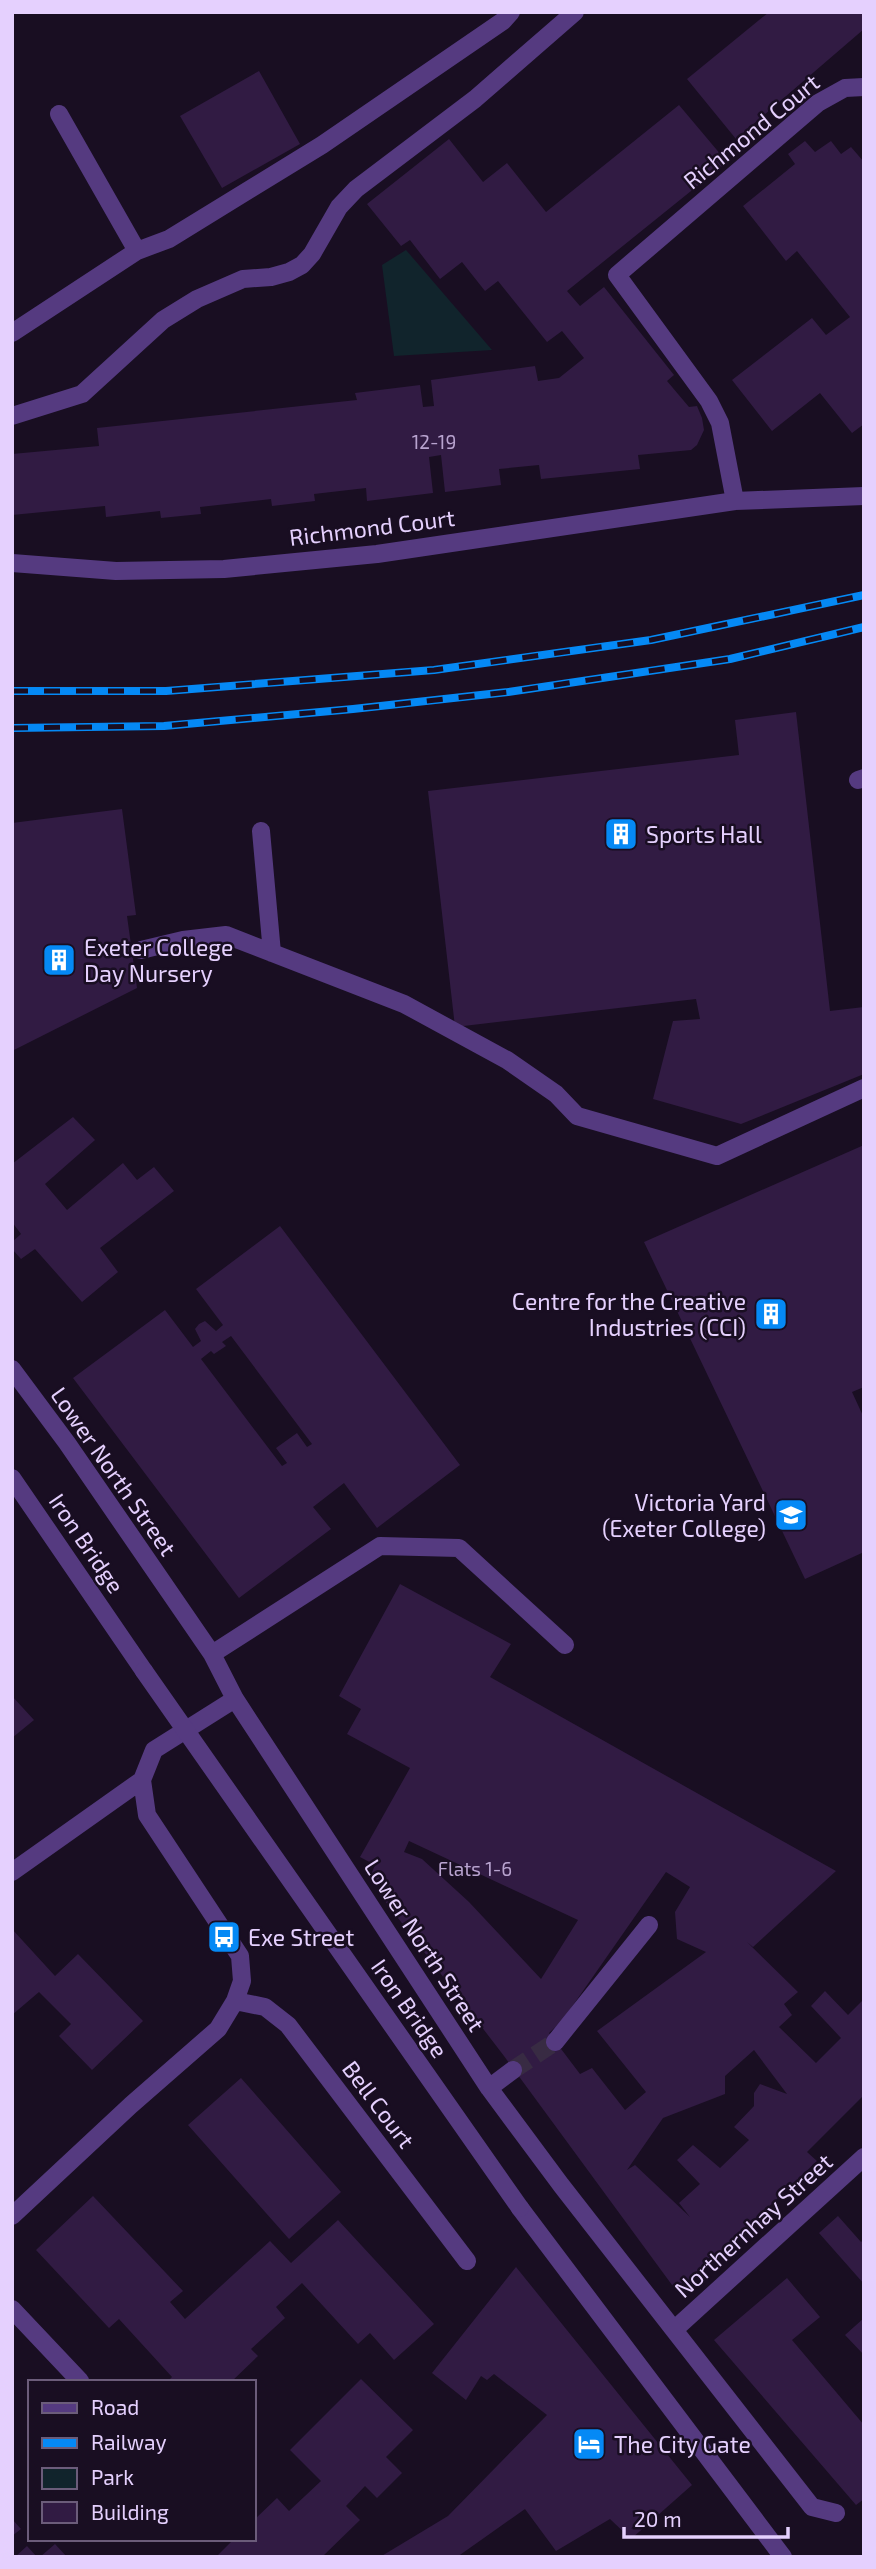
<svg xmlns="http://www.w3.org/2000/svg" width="876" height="2569" viewBox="0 0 876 2569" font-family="'Exo 2',sans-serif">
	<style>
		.green { fill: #11242c }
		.building { fill: #311b43; fill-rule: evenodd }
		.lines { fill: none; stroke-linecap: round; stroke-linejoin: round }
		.minor-tunnel { stroke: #382b43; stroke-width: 18; stroke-dasharray: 18 9; stroke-linecap: butt }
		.minor { stroke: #553a80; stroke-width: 18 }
		.rail-casing { stroke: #0589f5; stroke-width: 8 }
		.rail { stroke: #190e22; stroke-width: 5; stroke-dasharray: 16; stroke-linecap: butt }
		.minor-bridge { stroke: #553a80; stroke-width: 18 }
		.labels { text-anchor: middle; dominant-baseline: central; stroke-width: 5; stroke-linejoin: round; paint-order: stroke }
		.number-label { font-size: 19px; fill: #b8a3cf }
		.street-label { font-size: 23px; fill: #e5d0fe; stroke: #190e22 }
		.poi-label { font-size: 23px; fill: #e5d0fe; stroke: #190e22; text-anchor: start }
	</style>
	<rect width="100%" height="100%" fill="#190e22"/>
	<path class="green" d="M406 250 492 350 394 356 382 265Z"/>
	<path class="building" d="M769 12H864V29L736 139 687 79Z
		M259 71 300 144 222 188 180 116Z
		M679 105 727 162 567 291 580 306 604 287 674 375 667 381 689 407 697 406 702 418 704 430 697 445 691 450 638 455 640 469 541 479 539 465 499 469 501 485 445 492 441 455 429 457 433 493 367 501 366 488 314 494 315 501 272 506 271 499 200 507 201 514 161 518 160 511 106 517 105 506 12 515V454L99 446 97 428 357 400 355 393 420 385 423 407 434 406 431 380 535 366 538 381 559 378 584 358 562 331 547 342 498 281 485 291 462 262 440 279 410 240 401 246 367 204 449 139 483 182 507 163 546 212Z
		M805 141 815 152 831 141 841 154 851 147 864 162V424L852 433 820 393 772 431 732 380 812 318 826 335 850 317 797 251 786 261 743 206 795 164 788 154Z
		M796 712 830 1011 864 1007V1074L741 1124 653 1099 673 1021 700 1019 696 999 455 1027 428 791 739 755 735 720Z
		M122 809 136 915 127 916 137 988 12 1051V823Z
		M73 1117 95 1140 45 1184 67 1210 123 1163 137 1180 154 1167 174 1191 100 1248 118 1272 82 1302 35 1249 21 1259 12 1249V1242L21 1234 12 1222V1164Z
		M864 1145V1387L852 1392 864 1418V1552L805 1579 644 1242Z
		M280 1226 460 1465 377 1528 344 1483 313 1507 331 1529 239 1598 73 1378 165 1310 193 1347 201 1341 195 1329 199 1324 205 1321 216 1331 223 1325 196 1289ZM231 1336 312 1444 307 1447 297 1433 276 1448 287 1463 282 1466 201 1359 211 1351 214 1354 226 1346 222 1342Z
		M400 1584 511 1644 490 1677 836 1871 753 1947 747 1942 798 1992 784 2004 792 2015 779 2027 816 2063 841 2038 811 2006 825 1991 848 2015 864 1999V2095L807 2152 817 2161 686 2285 677 2288 672 2285 504 2056 378 1892 383 1887 370 1877 375 1865 360 1857 410 1768 347 1734 361 1709 339 1696ZM409 1841 578 1920 541 1979 469 1902 422 1859 404 1852ZM666 1872 690 1887 675 1912 677 1939 706 1952 597 2031 646 2092 625 2110 592 2068 580 2074 549 2033 562 2021ZM754 2050 787 2094 760 2084 754 2093V2106L734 2127 749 2140 720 2168 693 2145 677 2160 700 2184 679 2203 690 2217 635 2165 627 2170 663 2118 725 2094V2076Z
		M12 1696 34 1720 12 1738Z
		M12 1929 55 1976 78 1954 143 2021 92 2070 59 2036 71 2024 39 1992 12 2015Z
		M241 2078 341 2192 289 2239 188 2125Z
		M93 2196 183 2291 170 2302 185 2319 270 2241 291 2263 338 2220 434 2324 394 2360 370 2333 358 2344 302 2283 276 2307 285 2318 251 2349 258 2356 231 2382H167L172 2377 119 2319 109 2328 36 2250Z
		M838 2216 861 2242 864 2239V2284L819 2233Z
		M516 2267 692 2485 631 2539 610 2519 556 2551 525 2509 457 2557H380L448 2516 547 2415 494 2374 487 2380 481 2376 466 2400 432 2373Z
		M787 2278 820 2317 792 2340 864 2425V2499L856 2505 714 2340Z
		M864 2318V2355L845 2335Z
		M361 2379 413 2430 386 2457 402 2473 377 2498 365 2486 346 2506 360 2520 322 2557H216L234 2539H254V2520L277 2498 289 2511 321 2481 290 2450Z
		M12 2519 21 2529 12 2536Z
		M55 2544 67 2557H40Z
		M27 2546 37 2557H15Z"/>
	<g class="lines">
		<path class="minor-tunnel" d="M513 2070 555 2042"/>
		<path class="minor" d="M59 114 137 251 169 239 322 145 503 21 511 12
			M12 333 137 251
			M12 416 82 394 163 320 197 299 243 279 271 277 289 272 302 265 312 254 339 207 356 189 475 99 575 12
			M735 501 720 423 709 401 617 275 818 103 845 88 864 87
			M12 563 116 571 224 569 377 554 735 501 864 496
			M858 780 864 778
			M261 831 272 953
			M141 950 183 940 226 935 404 1004 507 1060 556 1094 577 1116 717 1156 864 1088
			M12 1369 67 1443 212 1654 235 1699 489 2088 561 2185 812 2507 836 2513
			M12 1478 144 1671
			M212 1654 380 1546 459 1548 565 1645
			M12 1872 142 1780
			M235 2001 265 2007 288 2025 467 2261
			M555 2042 649 1925
			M489 2088 513 2070
			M520 2208 783 2557
			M12 2216 131 2105 218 2029 235 2001 242 1981 240 1956 147 1815 142 1780 154 1750 235 1699
			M12 2309 80 2381
			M675 2329 864 2157"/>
		<defs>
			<path id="rail" d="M12 691H166L434 670 651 640 864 595
				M12 728 164 726 353 709 508 692 730 659 864 627"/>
		</defs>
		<use href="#rail" class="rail-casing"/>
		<use href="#rail" class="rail"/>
		<path class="minor-bridge" d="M144 1671 520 2208"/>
	</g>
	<defs>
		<symbol id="building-square" viewBox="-11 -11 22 22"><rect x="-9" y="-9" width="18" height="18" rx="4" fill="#0589f5" stroke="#190e22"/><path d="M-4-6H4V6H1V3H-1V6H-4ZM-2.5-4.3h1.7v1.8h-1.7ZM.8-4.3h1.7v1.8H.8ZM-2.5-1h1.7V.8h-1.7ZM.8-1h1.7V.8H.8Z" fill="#fff"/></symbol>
		<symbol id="university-square" viewBox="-11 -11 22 22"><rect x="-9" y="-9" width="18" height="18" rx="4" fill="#0589f5" stroke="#190e22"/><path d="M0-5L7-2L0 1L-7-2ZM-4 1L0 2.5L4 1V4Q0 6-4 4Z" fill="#fff"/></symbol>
		<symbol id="bus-square" viewBox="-11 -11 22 22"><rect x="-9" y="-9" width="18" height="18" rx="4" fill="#0589f5" stroke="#190e22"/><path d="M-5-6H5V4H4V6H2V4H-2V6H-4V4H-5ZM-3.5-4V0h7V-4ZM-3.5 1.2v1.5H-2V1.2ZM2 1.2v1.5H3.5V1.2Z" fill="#fff"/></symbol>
		<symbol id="hotel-square" viewBox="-11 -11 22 22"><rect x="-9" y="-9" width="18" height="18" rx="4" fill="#0589f5" stroke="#190e22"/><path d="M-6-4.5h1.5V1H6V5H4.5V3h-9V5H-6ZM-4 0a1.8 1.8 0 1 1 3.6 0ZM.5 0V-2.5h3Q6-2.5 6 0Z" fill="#fff"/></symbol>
	</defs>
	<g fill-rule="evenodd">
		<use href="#building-square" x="602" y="815" width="38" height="38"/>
		<use href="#building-square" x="40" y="941" width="38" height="38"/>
		<use href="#building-square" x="752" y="1295" width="38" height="38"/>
		<use href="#university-square" x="772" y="1496" width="38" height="38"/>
		<use href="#bus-square" x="205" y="1918" width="38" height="38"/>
		<use href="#hotel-square" x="570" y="2425" width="38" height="38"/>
	</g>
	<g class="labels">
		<g class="number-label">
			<text x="434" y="441">12-19</text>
			<text x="475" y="1868">Flats 1-6</text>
		</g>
		<g class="street-label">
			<text transform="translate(751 131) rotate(-39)">Richmond Court</text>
			<text transform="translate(372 527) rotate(-7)">Richmond Court</text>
			<text transform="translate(114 1471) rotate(55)">Lower North Street</text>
			<text transform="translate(87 1543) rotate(56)">Iron Bridge</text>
			<text transform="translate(425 1945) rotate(57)">Lower North Street</text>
			<text transform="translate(410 2008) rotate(55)">Iron Bridge</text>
			<text transform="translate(379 2104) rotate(53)">Bell Court</text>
			<text transform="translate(753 2225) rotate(-42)">Northernhay Street</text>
		</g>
		<g class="poi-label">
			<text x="646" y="834">Sports Hall</text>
			<text x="84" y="947">Exeter College<tspan x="84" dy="26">Day Nursery</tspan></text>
			<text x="746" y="1301" text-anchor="end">Centre for the Creative<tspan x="746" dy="26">Industries (CCI)</tspan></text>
			<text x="766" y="1502" text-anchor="end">Victoria Yard<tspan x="766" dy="26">(Exeter College)</tspan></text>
			<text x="248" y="1937">Exe Street</text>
			<text x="614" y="2444">The City Gate</text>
		</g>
	</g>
	<rect width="876" height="2569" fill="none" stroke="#e5d0fe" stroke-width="28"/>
	<rect x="28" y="2380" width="228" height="161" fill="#190e22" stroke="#6b5c7a" stroke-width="2"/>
	<rect x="42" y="2403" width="35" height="10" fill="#553a80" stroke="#6b5c7a" stroke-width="2"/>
	<text x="91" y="2415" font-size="21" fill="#e5d0fe">Road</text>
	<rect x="42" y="2438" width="35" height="10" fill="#0589f5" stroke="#6b5c7a" stroke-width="2"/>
	<text x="91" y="2450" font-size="21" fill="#e5d0fe">Railway</text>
	<rect x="42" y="2468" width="35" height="21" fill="#11242c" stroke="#6b5c7a" stroke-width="2"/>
	<text x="91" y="2485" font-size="21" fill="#e5d0fe">Park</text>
	<rect x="42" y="2502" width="35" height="21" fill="#311b43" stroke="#6b5c7a" stroke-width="2"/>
	<text x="91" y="2520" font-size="21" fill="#e5d0fe">Building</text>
	<path d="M624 2527v10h164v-10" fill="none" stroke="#e5d0fe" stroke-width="3.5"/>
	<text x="634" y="2527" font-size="21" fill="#e5d0fe" stroke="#190e22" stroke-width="5" paint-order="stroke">20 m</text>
</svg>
